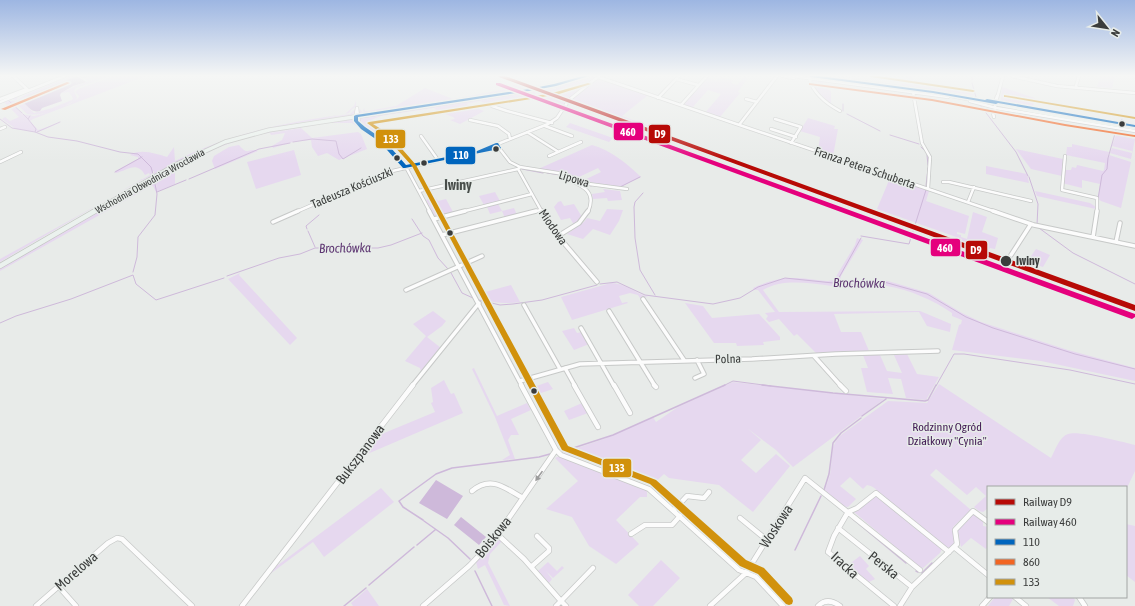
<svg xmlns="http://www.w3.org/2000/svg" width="1135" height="606" viewBox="0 0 1135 606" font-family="'Asap Condensed',sans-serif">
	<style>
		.green { fill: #e6d8ef }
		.water { fill: #ceb9da }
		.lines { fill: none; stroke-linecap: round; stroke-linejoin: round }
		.stream-far1 { stroke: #ceb9da; stroke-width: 1 }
		.stream { stroke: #ceb9da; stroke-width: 1.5 }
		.minor-far2-casing { stroke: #c7c9c8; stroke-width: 4 }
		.minor-far1-casing { stroke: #c7c9c8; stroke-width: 5.5 }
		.minor-casing { stroke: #c7c9c8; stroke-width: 6 }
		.major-far1-casing { stroke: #c5c6c5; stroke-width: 5 }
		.major-casing { stroke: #c5c6c5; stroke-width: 6 }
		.minor-far2 { stroke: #fcfcfc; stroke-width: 2.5 }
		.minor-far1 { stroke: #fcfcfc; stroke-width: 3.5 }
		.minor { stroke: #fcfcfc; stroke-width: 4.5 }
		.major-far1 { stroke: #ebf2ee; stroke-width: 3.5 }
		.major { stroke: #ebf2ee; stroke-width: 4.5 }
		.bus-1-casing { stroke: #e7ece9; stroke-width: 3 }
		.bus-2-casing { stroke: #e7ece9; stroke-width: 3 }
		.bus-3-casing { stroke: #e7ece9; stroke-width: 3 }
		.bus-1 { fill: #0065bd; fill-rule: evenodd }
		.bus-2 { fill: #f26522; fill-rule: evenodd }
		.bus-3 { fill: #d1910c; fill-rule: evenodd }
		.rail-1-casing { stroke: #e7ece9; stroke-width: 3 }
		.rail-2-casing { stroke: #e7ece9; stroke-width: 3 }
		.rail-1 { fill: #b70a06; fill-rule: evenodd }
		.rail-2 { fill: #e5007d; fill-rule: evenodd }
		.oneway { fill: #9c9c9c }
		.bus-dot { fill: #3b3d3c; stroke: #e7ece9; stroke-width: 1.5 }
		.labels { text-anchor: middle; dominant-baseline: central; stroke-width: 3; stroke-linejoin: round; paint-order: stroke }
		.far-street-label { font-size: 10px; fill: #3b3d3c; stroke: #e7ece9 }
		.street-label { font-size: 12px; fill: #3b3d3c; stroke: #e7ece9 }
		.stop-label { font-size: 12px; font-weight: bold; fill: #3b3d3c; stroke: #e7ece9; text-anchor: start }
		.park-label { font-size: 12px; fill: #421a54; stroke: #e7ece9 }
		.water-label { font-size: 13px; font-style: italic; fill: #5e3672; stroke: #e7ece9 }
		.quarter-label { font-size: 14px; font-weight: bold; fill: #494e4b; stroke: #e7ece9 }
		.near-street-label { font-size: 14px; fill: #3b3d3c; stroke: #e7ece9 }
		.line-badge { stroke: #e7ece9; stroke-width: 1.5 }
		.badge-label { font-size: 11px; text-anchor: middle; font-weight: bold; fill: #fff }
	</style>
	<rect width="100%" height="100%" fill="#e8ebe9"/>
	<path class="green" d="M71 76H78L28 96 24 99 23 102 34 113 52 108 72 100 73 98 69 92 61 93 71 88 88 81 80 76H111L76 88 74 91 77 98 74 101C62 108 42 117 27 114L17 104 19 99 25 95Z
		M113 76H146L33 119 30 121 38 130 62 122 38 132 16 129 2 119 5 117 10 121 19 117 4 102 7 101H5L29 91 18 97 16 100 13 99 7 101H15L16 107 23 113 21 114 34 116 46 113 70 104 78 98 79 96 75 92 78 89Z
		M588 76 587 77 588 78 598 76 586 84H579L556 91 547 88 556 89V87Z
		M906 76H913L914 82 973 94 974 95 900 85 905 81Z
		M1100 76H1115L1112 88 1097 87Z
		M707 77 717 81 721 77 733 80 731 83 737 85 744 77 748 78 738 92 740 93 720 117 705 113 721 94 708 90 692 108 682 105Z
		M601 79 648 95 622 116 657 129 655 131 571 100 596 80Z
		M812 80 824 81 823 87 831 91V105L821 96 811 82Z
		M514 85 527 89 521 88 522 90 362 114H360L364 113H359L360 109 362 112 367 111H363L364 108 365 111H368L396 106 425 88 453 99 507 89Z
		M580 85 583 87 569 99 541 89 545 88 557 92Z
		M1002 87 1035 98 1033 107 1001 101Z
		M538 90 567 101 561 109 530 98 537 96 538 93 535 91Z
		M531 91 535 92 536 94 532 96 495 101 491 106 480 101 466 104 484 111 460 124 450 120 455 119 453 117 438 111 434 108 381 116 371 120 372 122 384 141 390 142H385L376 136 378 134 377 132 375 134C368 132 363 128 360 121L361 117 527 92V95L531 93Z
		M356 100V107L352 109 349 113 324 118 350 114 355 109V113L349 116 276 127 346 116C334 117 322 120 310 121 250 130 206 145 154 174V171L152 172V175L143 180 142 179 0 262V259L76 217 150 175 149 173 145 175C137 160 126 171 116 173L115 171 138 159V157L130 155C141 148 157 154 167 157L174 147 175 161C231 133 284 123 345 114L354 106Z
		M808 118 835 126 834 129H838L833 156 818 151 820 137 800 131Z
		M352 119 363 130 372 136 367 134 352 123H326L251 136 211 150 175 169V184L156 192 153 186H151L0 271V268L153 179 157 188 155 178 212 148 261 132Z
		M570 123 613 138 609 142 566 127Z
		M301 128 312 138 358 132 361 134 367 149 339 160 327 153 318 156 312 147 311 140 296 141 273 148 272 146 282 140 285 133 271 135 270 133Z
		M1116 135 1135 139 1131 159 1110 153 1112 148 1132 153V151L1112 146Z
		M1072 144 1109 152 1107 159 1109 155 1131 162 1121 208 1101 201 1098 199 1100 184 1082 180V188L1062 183 1064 170H1071L1072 167 1076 168 1077 165 1103 171 1104 170 1105 163 1066 155 1067 147H1072Z
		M239 145C249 157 247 147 258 151L215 169 212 161 214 156 229 147Z
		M592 145C611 150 626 163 641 177L620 187 582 181 601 172 598 168 579 177 581 178 578 179 569 175 536 170Z
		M1016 149 1063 159 1062 176 1031 169Z
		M294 150 301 175 256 189 247 162Z
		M986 166 1027 174 1029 183 986 174Z
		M890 178 929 191 926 201 969 216 965 234 957 232V234L961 235V237L967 239 973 212 987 217 982 232 998 238 995 249 990 248 988 251 961 241 962 239 877 209Z
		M603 189 620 191 622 200 608 201 607 198 593 199 592 194 605 192Z
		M1035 191 1090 203 1096 207V209L1037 196Z
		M495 192 500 201 484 205 479 196Z
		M435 197 438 201 446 199 453 212 435 216 426 200Z
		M561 201 564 206 574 204 582 217 574 225 570 218 561 220 554 207 558 202Z
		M498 204 502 211 514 208 517 215 505 218 502 211 490 214 487 207Z
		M607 209 623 210 619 221 610 235 593 229 583 239 567 234 584 222 587 218 600 221Z
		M857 238 863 240 841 276 840 282 861 284 876 280 888 281 929 293 962 313 981 322 1068 350 1135 368V381L1041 361 952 350 959 325 961 324 962 320 952 316V313C933 300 910 290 887 286 878 284 871 289 863 289 832 289 790 274 763 290L779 312 920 311 951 324 950 332 927 326 919 312 834 314 841 332H861L869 351 816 353 797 334 794 336 779 319 769 322 766 319 768 316 765 313 775 312 758 290H755L753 288C784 274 796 278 827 281L834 280 855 245Z
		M1036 249 1050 255 1043 267 1027 262Z
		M240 273 239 275 297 338 290 345 228 279Z
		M611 283C625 283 635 293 648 297L640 298 638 295 630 293 619 296 622 303 627 302 628 303 572 320 561 297Z
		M511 285 520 302C505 304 495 303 481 299L478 294Z
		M685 303 703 306 712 318 759 314 780 337V340L763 342 764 345 737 346 736 343H714Z
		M433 311 446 321 442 326 427 337 441 348 421 371 420 368 405 361 426 336 413 324Z
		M574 328 577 333 582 332 589 344 574 350 562 331Z
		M907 354 917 374 939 377 926 400 906 398 901 379 888 378 893 394 867 392 861 368H868L863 355H880L887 371 902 373 894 355Z
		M474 368 497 416 527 403 531 410 511 419 519 435H511L508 440 515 459 502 460 510 455 495 417 472 369Z
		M444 380 451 394 454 393 463 413 358 458 371 440 377 436 435 412 431 403 433 402 431 388Z
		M548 382 553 389 532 396 528 389Z
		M733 382 884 399 793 467 776 450 747 428 761 440 741 460 756 473 776 454 790 466 753 512 719 485 669 478 664 474 652 485 597 463 562 453 604 439 653 417 656 422 678 407Z
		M939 384 1051 458C1055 451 1059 437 1068 434 1078 430 1123 442 1135 445V471L1126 490V487H988V508L983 512 979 511 974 507 986 496 976 487 967 495 936 469 930 475 971 510 953 527 955 542 951 547 947 548 878 494C877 488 872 486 867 485L863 489 850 477 840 486 856 499 848 507 843 506 824 493 830 475 833 447 836 441 841 435 888 401 927 403Z
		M582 403 588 413 569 420 564 411Z
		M560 456 647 490V497H640L616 520 639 544 616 564 589 546 572 517 546 509 578 481 555 458Z
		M381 488 394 502 324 557 313 542 266 577 276 565H278Z
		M878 496 933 540 942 549 940 553 923 568 919 567 854 512 871 497Z
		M973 514 978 516 983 521V526L988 527V546L986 549 971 538 961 547 957 529Z
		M1126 524 1135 526V582L1126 575Z
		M497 540 502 541 490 554 488 563 510 606 504 605 485 565 478 569 476 562Z
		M860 556 869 566 866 569 875 579 869 582 848 565Z
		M661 560 680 578 653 606H639L628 595Z
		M548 562 557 571 562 566 564 568 553 578 546 571 552 579 549 583 538 571Z
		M367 589 379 606H353L351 603Z
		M995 597H1010L1013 599 1009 606H988Z
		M1047 597H1073L1075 600 1073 606H1059Z"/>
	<path class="water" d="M77 76 86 82 73 86 61 93 60 95 62 101 42 108 40 111C33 113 29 108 24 103L25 99 28 96Z
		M436 480 463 496 447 519 419 503Z
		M461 517 486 537 479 545 454 525Z"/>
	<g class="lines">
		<path class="stream-far1" d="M972 76V80
			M82 78 89 76
			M972 83 976 97
			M9 101 22 113
			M843 104V111
			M980 105 1016 152 1028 176
			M23 114 28 119
			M847 114 880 131
			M30 116 28 119 36 129 35 132 48 137 77 141 120 152 138 154 151 167 153 174
			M0 119 12 128 35 132
			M1121 122 1122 119
			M37 132 60 122
			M890 135 919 144
			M293 142 312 139 336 141 339 154 343 159 361 148
			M921 147 925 151
			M927 155 928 165
			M522 169 543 173
			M115 172 142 157
			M547 173 566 176
			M566 173 574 177
			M569 177 591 186
			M1029 177 1038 204 1037 225
			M189 179 259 149 290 143
			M926 186 928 168
			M620 187 640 177
			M157 192 186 180
			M643 193 635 202 634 207 635 238 640 270 655 295
			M1098 199 1102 175 1107 169 1108 158 1116 130
			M412 219 423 236 429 240 438 258 448 269
			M915 225 926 190
			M1039 228 1073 253 1135 284
			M307 229 306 226 319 215
			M308 231 315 247
			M861 236 909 244 914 228
			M450 271 462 293 473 298
			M133 272 137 257 138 237 155 215 157 194 154 179
			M227 276 279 258 300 254 315 248H378L391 245 422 233
			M836 283 861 238
			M600 284 617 282 645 295 713 304 740 298 758 287 785 278 862 286 884 282 927 294 966 317 993 328 1075 354 1135 369
			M479 300 500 305 513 304 542 300 597 285
			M0 323 16 316 71 299 133 275 136 284 156 300 224 278
			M723 386 733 381 771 386
			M936 386 954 354H964L1070 370 1135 384"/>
		<path class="stream" d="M762 385 833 393 925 401 928 400 936 385
			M862 416 886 399
			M561 452 613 435 725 385
			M824 490 829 474 833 443 841 433 861 418
			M853 519 906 563
			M423 520 403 507 399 501 436 474 452 468 539 457 550 454
			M424 521 448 538 470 559
			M417 545 435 530
			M795 550 821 496
			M475 571 492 606
			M916 571 918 572
			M922 573 932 563
			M369 585 414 547
			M344 606 366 588"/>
		<defs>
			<path id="minor-far2" d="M13 76 28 90
				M782 76 794 78
				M793 76 948 97
				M851 76V81
				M1012 76 1057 86 1135 93
				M598 77 996 212
				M809 78C813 93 827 104 840 111
				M676 79 698 85
				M1077 88 1076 86 1079 76
				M913 92 922 143 930 157 928 189
				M658 98 679 76
				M0 99 27 89
				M746 99 757 102
				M970 101 996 108 1135 131
				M0 102 65 76
				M996 102 1003 76
				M681 105 707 76
				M492 106 507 111 552 123
				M357 108 355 119 365 130 382 141 407 169 430 212
				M357 108 359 124
				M994 117 993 113C997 107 994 102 997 96
				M775 119 801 127 791 143
				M470 120 498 126 509 134 510 139
				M739 125 777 76
				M545 126 572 136
				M0 129 5 127
				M771 129 796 137
				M527 132 557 151
				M421 136 438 160
				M496 144 510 162 520 167 564 174 589 184 627 189
				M485 151 499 148
				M549 156 581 142
				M1065 156 1062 190 1097 198V212
				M0 162 21 152
				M520 167 518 169 542 212
				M563 177C579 185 598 189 588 212
				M943 182H949L1031 201
				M419 191 518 169
				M968 202 974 187
				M296 212 388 172 480 151 548 124 557 118 569 100 599 76
				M461 212 532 194
				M532 212 541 210"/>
			<path id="minor-far1" d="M429 211 522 386
				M542 211 558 236 597 282
				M993 211 1034 225 1135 246
				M434 219 465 211
				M273 222 298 211
				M442 235 536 211
				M558 236 579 223 588 211
				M1093 237 1097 211
				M1116 242 1120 223
				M1011 255 1031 224
				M406 290 482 256
				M643 299 684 360
				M524 305 560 369
				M609 311 655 386
				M581 328 614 386
				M814 356 841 386
				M565 368 575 386
				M695 378 704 374 697 360
				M520 381 580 364 752 359 836 354 938 351
				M412 386 479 303"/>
			<path id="minor" d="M521 385 556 450 561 455 649 489 739 570 756 577 783 606
				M574 385 598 427
				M614 385 630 413
				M654 385 656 387
				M840 385 846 391
				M472 491C491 475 505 488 523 498
				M674 510 687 496 704 498 709 492
				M740 518 767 540
				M838 528 912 587 900 606
				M631 534 645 525H672L680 516
				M498 535 524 559 561 601 593 568
				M954 547 988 575
				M531 567 549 551V548L537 536
				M59 587 76 606
				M912 587 957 544 955 530 973 511 988 522
				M1015 597 1026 606
				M1079 597 1085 606
				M36 606 108 543 117 538 122 539 192 606
				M242 606 413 385
				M423 606 469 566 493 541 556 450
				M556 606 561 601 566 606
				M710 606 746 573 805 478 920 570
				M818 606C825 599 833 601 840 606
				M894 606 828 552 834 536 848 512 857 508 876 493 949 552
				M982 606 990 597"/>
			<path id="major-far1" d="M811 76 933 92 1066 117 1135 128
				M93 212 177 164 225 142 269 130 529 90 555 85 587 76"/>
			<path id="major" d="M0 266 95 211"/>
		</defs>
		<use href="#minor-far2" class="minor-far2-casing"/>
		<use href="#minor-far1" class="minor-far1-casing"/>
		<use href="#minor" class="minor-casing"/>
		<use href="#major-far1" class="major-far1-casing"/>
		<use href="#major" class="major-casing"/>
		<use href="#minor-far2" class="minor-far2"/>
		<use href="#minor-far1" class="minor-far1"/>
		<use href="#minor" class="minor"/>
		<use href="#major-far1" class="major-far1"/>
		<use href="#major" class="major"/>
		<defs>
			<path id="bus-1" d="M583 76H589L556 86 529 91 358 117V121L365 127 384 140 406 165 477 151 496 143H498L501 148 499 149 405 168H403L380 142 361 129 354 121V116L356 115 529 89 554 84Z
				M809 76H819L933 91 985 100 987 99 1135 125V127L998 103 996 104 933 93 811 77Z"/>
			<path id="bus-2" d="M67 82 70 83 5 110 1 109Z
				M809 83 932 99 1065 124 1134 135H1135V137L1065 126 932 101 810 85H809Z"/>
			<path id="bus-3" d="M869 76H878L973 90 975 91 973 92 871 77Z
				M588 83 591 84 559 94 531 99 373 124 389 134 416 165 568 446 656 480 746 560 764 568 792 598 793 601 792 604 789 605 786 604 758 574 740 566 650 484 562 450 412 166 385 136 367 123 369 122 531 97 556 92Z
				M1004 95 1135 117V119L1006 97H1004Z"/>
		</defs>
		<use href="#bus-1" class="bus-1-casing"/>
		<use href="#bus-2" class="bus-2-casing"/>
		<use href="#bus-3" class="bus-3-casing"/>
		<use href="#bus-1" class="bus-1"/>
		<use href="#bus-2" class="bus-2"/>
		<use href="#bus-3" class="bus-3"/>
		<defs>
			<path id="rail-1" d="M499 76H505L1135 305V311L499 77Z"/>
			<path id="rail-2" d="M496 83H500L1135 314V317L1132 319 1129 318 496 85Z"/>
		</defs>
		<use href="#rail-1" class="rail-1-casing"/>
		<use href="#rail-2" class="rail-2-casing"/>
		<use href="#rail-1" class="rail-1"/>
		<use href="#rail-2" class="rail-2"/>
	</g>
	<defs><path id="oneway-solid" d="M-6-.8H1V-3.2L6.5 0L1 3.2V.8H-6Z"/></defs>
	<use class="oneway" href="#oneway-solid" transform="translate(539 476) rotate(125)"/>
	<linearGradient id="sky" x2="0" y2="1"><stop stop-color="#9db6e2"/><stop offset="0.47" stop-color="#f5f6f5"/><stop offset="1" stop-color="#f5f6f5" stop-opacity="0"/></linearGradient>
	<rect width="1135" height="161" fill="url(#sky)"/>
	<g class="bus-dot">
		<circle cx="1122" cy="124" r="3.5"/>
		<circle cx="496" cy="149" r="3.5"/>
		<circle cx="397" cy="158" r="3.5"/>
		<circle cx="424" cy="163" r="3.5"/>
		<circle cx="450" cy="233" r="3.5"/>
		<circle cx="1006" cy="261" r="6"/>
		<circle cx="534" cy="391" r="3.5"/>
	</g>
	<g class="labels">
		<g class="far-street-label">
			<text transform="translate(150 181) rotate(-29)">Wschodnia Obwodnica Wrocławia</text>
		</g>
		<g class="street-label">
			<text transform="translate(865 168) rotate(19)">Franza Petera Schuberta</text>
			<text transform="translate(574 179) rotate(17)">Lipowa</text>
			<text transform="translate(352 188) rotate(-23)">Tadeusza Kościuszki</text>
			<text transform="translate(553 227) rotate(55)">Miodowa</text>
			<text transform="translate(728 359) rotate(-1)">Polna</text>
		</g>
		<g class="stop-label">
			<text x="1016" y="261">Iwiny</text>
		</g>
		<g class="park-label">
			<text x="947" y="427">Rodzinny Ogród<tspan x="947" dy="14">Działkowy "Cynia"</tspan></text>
		</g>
		<g class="water-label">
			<text transform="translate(345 248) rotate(-1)">Brochówka</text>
			<text transform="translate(859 283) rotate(1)">Brochówka</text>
		</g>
		<g class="quarter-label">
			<text x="458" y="185">Iwiny</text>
		</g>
		<g class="near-street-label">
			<text transform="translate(360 454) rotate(-53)">Bukszpanowa</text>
			<text transform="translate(776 526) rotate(-57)">Woskowa</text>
			<text transform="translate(493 537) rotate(-51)">Boiskowa</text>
			<text transform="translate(845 565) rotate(43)">Iracka</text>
			<text transform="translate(884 565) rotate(39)">Perska</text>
			<text transform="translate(76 571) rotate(-41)">Morelowa</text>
		</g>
	</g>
	<g class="line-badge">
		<rect x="613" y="122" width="31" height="19" rx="4" fill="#e5007d"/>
		<rect x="648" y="124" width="23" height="20" rx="4" fill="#b70a06"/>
		<rect x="375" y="129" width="31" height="20" rx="4" fill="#d1910c"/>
		<rect x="445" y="146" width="31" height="19" rx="4" fill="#0065bd"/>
		<rect x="930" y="238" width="31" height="19" rx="4" fill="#e5007d"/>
		<rect x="965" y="240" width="23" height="20" rx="4" fill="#b70a06"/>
		<rect x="602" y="458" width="30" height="20" rx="4" fill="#d1910c"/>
	</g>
	<g class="badge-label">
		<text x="628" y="136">460</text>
		<text x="660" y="138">D9</text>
		<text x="391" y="143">133</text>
		<text x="461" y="159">110</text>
		<text x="945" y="252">460</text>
		<text x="976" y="254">D9</text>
		<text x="617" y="472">133</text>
	</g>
	<rect x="987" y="486" width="140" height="112" fill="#e7ece9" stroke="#a2a6a4"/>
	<rect x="995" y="499" width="20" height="6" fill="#b70a06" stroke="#a2a6a4"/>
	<text x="1023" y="506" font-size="12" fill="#3b3d3c">Railway D9</text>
	<rect x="995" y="519" width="20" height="6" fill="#e5007d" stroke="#a2a6a4"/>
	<text x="1023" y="526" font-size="12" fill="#3b3d3c">Railway 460</text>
	<rect x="995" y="539" width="20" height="6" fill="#0065bd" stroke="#a2a6a4"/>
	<text x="1023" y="546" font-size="12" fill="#3b3d3c">110</text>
	<rect x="995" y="559" width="20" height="6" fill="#f26522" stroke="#a2a6a4"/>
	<text x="1023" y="566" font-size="12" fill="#3b3d3c">860</text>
	<rect x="995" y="579" width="20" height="6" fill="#d1910c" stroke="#a2a6a4"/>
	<text x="1023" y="586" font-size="12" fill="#3b3d3c">133</text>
	<g transform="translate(1107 28) rotate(120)" stroke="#e7ece9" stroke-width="3" paint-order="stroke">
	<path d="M0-3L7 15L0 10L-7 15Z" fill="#3b3d3c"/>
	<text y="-6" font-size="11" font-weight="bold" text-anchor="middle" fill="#3b3d3c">N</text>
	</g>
</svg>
